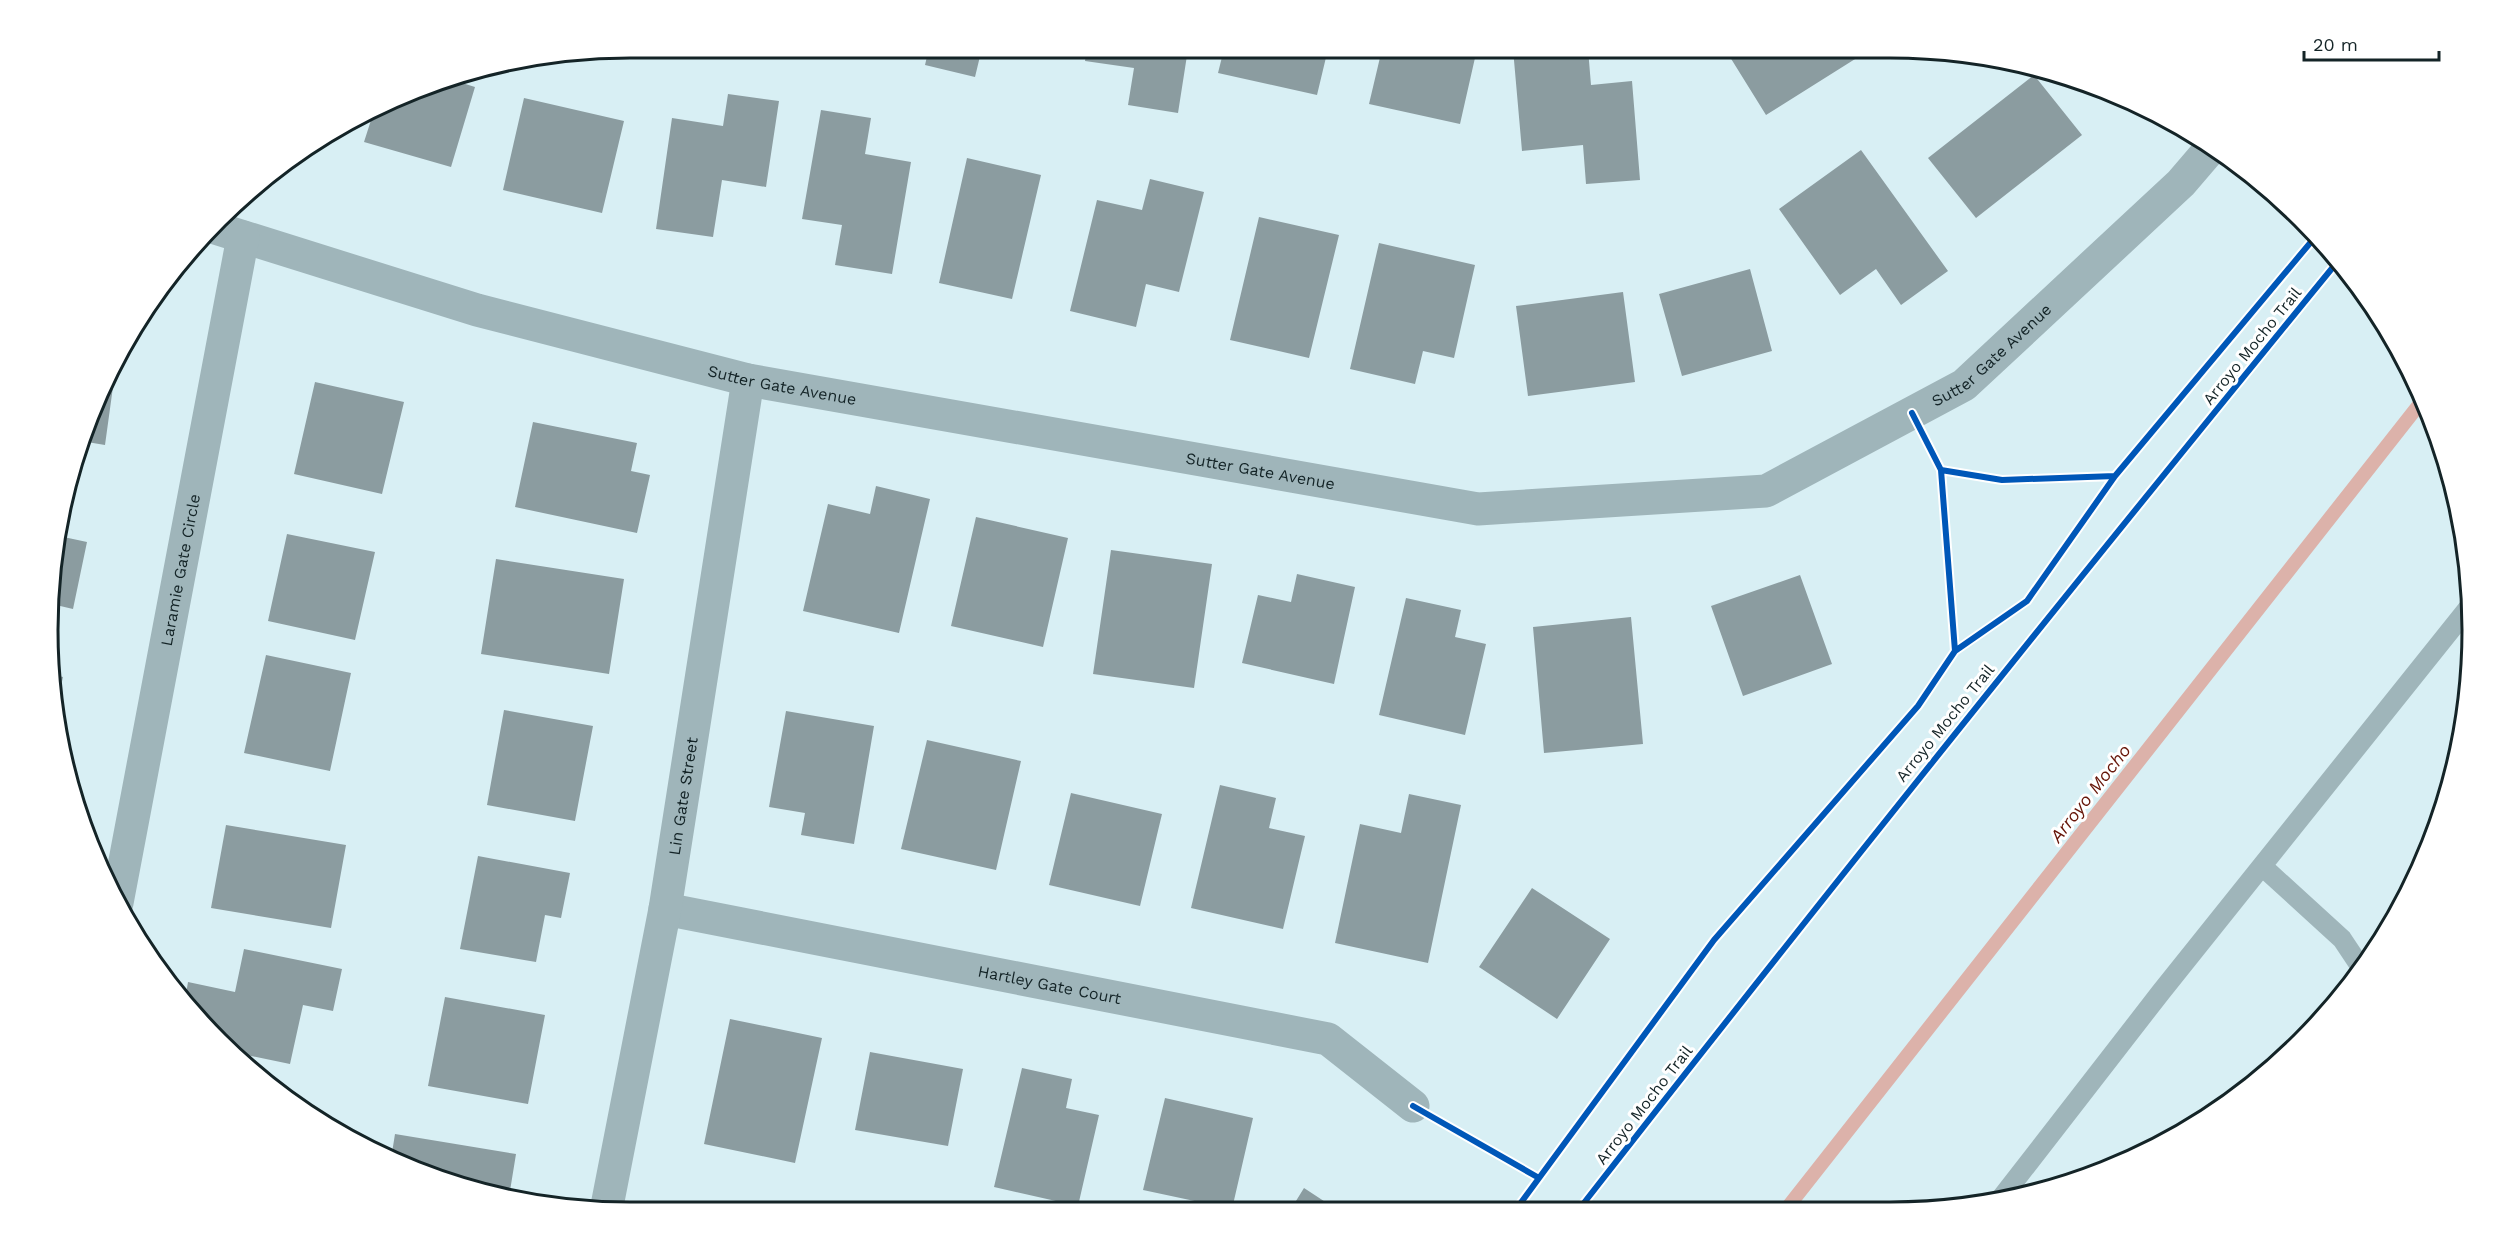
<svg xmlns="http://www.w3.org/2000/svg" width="2520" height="1260" viewBox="0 0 2520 1260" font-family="'Work Sans',sans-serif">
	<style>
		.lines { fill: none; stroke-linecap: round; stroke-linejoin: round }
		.stream { stroke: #dcb2aa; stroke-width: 14 }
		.building { fill: #8b9ca0 }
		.lane { stroke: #9fb5ba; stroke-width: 20 }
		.street { stroke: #9fb5ba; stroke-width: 33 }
		.cycleway-casing { stroke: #fff; stroke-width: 10 }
		.cycleway { stroke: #0057b8; stroke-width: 6 }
		.labels { text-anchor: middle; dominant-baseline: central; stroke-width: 6; stroke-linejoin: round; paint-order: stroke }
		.street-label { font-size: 16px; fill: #142427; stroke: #fff }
		.water-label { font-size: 18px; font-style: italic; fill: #661508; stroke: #fff }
		.rim { fill: none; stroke: #142427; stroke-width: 3 }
	</style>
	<rect width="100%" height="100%" fill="#d8eff4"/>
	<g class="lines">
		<path class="stream" d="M1787 1208 2422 401"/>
	</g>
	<path class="building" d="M929 48H982L975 77 925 65Z
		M1087 48 1188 49 1178 113 1128 105 1134 68 1085 61Z
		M1224 49H1328L1317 95 1218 73Z
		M1382 49H1477L1460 124 1369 104Z
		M1513 49H1588L1591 85 1632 81 1640 180 1586 184 1583 145 1522 151Z
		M1725 49H1871L1766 115Z
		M2034 75 2082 135 1976 218 1928 158Z
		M446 78 475 87 451 167 364 142 372 117Z
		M728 94 779 101 766 187 722 180 713 237 656 229 672 118 723 126Z
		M524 98 624 121 602 213 503 190Z
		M821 110 871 118 865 154 911 162 892 274 835 265 842 225 802 219Z
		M1861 150 1948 271 1901 305 1876 269 1840 295 1779 209Z
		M967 158 1041 175 1012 299 939 283Z
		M1150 179 1204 192 1179 292 1146 284 1136 327 1070 311 1097 200 1142 210Z
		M1259 217 1339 235 1309 358 1230 340Z
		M1379 243 1475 265 1454 358 1423 351 1415 384 1350 369Z
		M1750 269 1772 351 1682 376 1659 294Z
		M1623 292 1635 382 1528 396 1516 306Z
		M116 365 105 445 87 442Z
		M315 382 404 402 382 494 294 474Z
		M533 422 637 443 631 471 650 475 637 533 515 507Z
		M876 486 930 499 899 633 803 611 828 504 870 514Z
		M976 517 1068 538 1043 647 951 626Z
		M287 534 375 552 355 640 268 621Z
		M59 536 87 542 73 609 56 605Z
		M1111 550 1212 564 1194 688 1093 674Z
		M496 559 624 579 609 674 481 654Z
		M1297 574 1355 587 1334 684 1242 663 1258 595 1291 602Z
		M1800 575 1832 664 1743 696 1711 606Z
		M1406 598 1461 610 1455 637 1486 644 1465 735 1379 715Z
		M1631 617 1643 744 1544 753 1533 627Z
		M266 655 351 673 330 771 244 753Z
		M54 675 63 677 55 712 53 706Z
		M504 710 593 726 575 821 487 805Z
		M786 711 874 726 854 844 801 835 805 813 769 807Z
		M927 740 1021 761 996 870 901 849Z
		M1220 785 1276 798 1269 828 1305 836 1283 929 1191 908Z
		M1071 793 1162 814 1140 906 1049 885Z
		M1409 794 1461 805 1428 963 1335 943 1360 824 1401 833Z
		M226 825 346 845 331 928 211 908Z
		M478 856 570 873 561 918 545 915 536 962 460 949Z
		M1532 888 1610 939 1557 1019 1479 967Z
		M244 949 342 969 333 1011 303 1005 290 1064 232 1052 219 1042 185 1000 188 982 235 992Z
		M445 997 545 1015 528 1104 428 1086Z
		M730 1019 822 1038 795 1163 704 1144Z
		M870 1052 963 1069 948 1146 855 1130Z
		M1022 1068 1072 1079 1066 1108 1099 1115 1078 1206 994 1187Z
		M1165 1098 1253 1118 1232 1209 1143 1190Z
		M395 1134 516 1154 509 1197 480 1192 391 1159Z
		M1304 1188 1336 1209H1291Z"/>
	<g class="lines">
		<path class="lane" d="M2262 866 2342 939 2360 966
			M2002 1197 2161 992 2469 607"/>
		<g class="street">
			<path id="s1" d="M212 227 477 310 748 380 1478 509 1766 491 1964 385 2181 183 2211 148"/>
			<path id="s2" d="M117 903 243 237"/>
			<path id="s3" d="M665 909 1328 1039 1413 1106"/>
			<path id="s4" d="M606 1211 665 909 748 380"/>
		</g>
		<defs>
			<path id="cycleway" d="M1941 470 2002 480 2115 476 2027 601 1955 651
				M2115 476 2316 236
				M1413 1106 1539 1178
				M1517 1208 1714 940 1918 706 1955 651 1941 470 1912 413
				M1580 1208C1829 889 2082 574 2338 261"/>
		</defs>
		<use href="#cycleway" class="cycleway-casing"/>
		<use href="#cycleway" class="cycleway"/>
	</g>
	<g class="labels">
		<g class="street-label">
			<text transform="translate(2252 346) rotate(-51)">Arroyo Mocho Trail</text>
			<text stroke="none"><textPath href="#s1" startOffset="1852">Sutter Gate Avenue</textPath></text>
			<text stroke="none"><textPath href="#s1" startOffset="592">Sutter Gate Avenue</textPath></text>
			<text stroke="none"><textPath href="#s1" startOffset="1078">Sutter Gate Avenue</textPath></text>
			<text stroke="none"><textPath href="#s2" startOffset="339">Laramie Gate Circle</textPath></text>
			<text transform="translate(1945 723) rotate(-51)">Arroyo Mocho Trail</text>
			<text stroke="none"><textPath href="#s4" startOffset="422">Lin Gate Street</textPath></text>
			<text stroke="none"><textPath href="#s3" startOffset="392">Hartley Gate Court</textPath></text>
			<text transform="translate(1644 1105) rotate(-52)">Arroyo Mocho Trail</text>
		</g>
		<g class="water-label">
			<text transform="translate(2090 793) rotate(-52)">Arroyo Mocho</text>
		</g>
	</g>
	<path d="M0 0H2520V1260H0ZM630 58H1890A572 572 0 0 1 2462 630V630A572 572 0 0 1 1890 1202H630A572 572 0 0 1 58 630V630A572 572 0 0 1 630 58Z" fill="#fff" fill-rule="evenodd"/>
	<path class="rim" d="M630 58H1890A572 572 0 0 1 2462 630V630A572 572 0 0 1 1890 1202H630A572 572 0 0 1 58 630V630A572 572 0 0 1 630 58Z"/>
	<path d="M2304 51v9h135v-9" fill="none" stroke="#142427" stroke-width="3"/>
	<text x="2313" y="51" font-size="18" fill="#142427" stroke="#ffffff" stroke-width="4.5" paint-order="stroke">20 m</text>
</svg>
